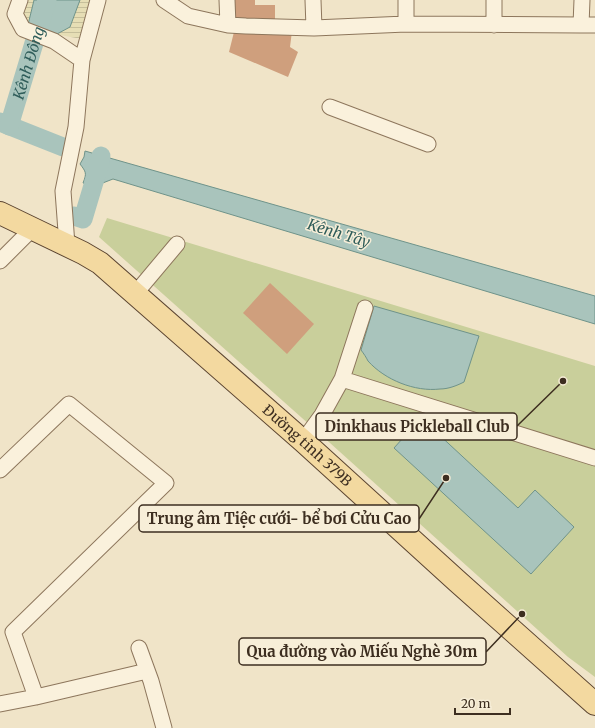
<svg xmlns="http://www.w3.org/2000/svg" width="595" height="728" viewBox="0 0 595 728" font-family="Merriweather,serif">
	<style>
		.farmland { fill: url(#farmland-rules) }
		.pitch { fill: #c9cf9b }
		.water { fill: #a9c4bc; stroke: #6f938a }
		.lines { fill: none; stroke-linecap: round; stroke-linejoin: round }
		.canal { stroke: #a9c4bc; stroke-width: 19 }
		.building { fill: #cf9f7d }
		.minor-casing { stroke: #8d765c; stroke-width: 17 }
		.primary-casing { stroke: #5b4430; stroke-width: 24 }
		.minor { stroke: #faf1dc; stroke-width: 15 }
		.primary { stroke: #f3d9a0; stroke-width: 22 }
		.labels { text-anchor: middle; dominant-baseline: central; stroke-width: 3; stroke-linejoin: round; paint-order: stroke }
		.street-label { font-size: 14px; fill: #3d2e20; stroke: #f7eed8 }
		.water-label { font-size: 15px; font-style: italic; fill: #2f5d5a; stroke: #f7eed8 }
		.leader { fill: none; stroke: #3d2e20; stroke-width: 1.5 }
		.callout-dot { fill: #3d2e20; stroke: #f7eed8; stroke-width: 1.5 }
		.callout { fill: #f7eed8; stroke: #3d2e20; stroke-width: 1.5 }
		.callout-label { font-size: 15px; text-anchor: middle; font-weight: bold; fill: #3d2e20 }
	</style>
	<defs>
		<pattern id="farmland-rules" width="6" height="5" patternUnits="userSpaceOnUse"><rect width="6" height="5" fill="#e6deb5"/><path d="M0 2.5h6" fill="none" stroke="#c6bf9b"/></pattern>
	</defs>
	<rect width="100%" height="100%" fill="#f0e4c8"/>
	<path class="farmland" d="M24 0H98L84 38H76L17 27Z"/>
	<path class="pitch" d="M107 218 595 366V677L568 657 320 434 99 237Z"/>
	<path class="water" d="M34 0H80L70 27 57 34 27 29Z
		M85 151 595 296V324L113 179 95 186 83 183C87 173 86 172 80 164L84 157Z
		M374 306 479 336 464 382C456 386 448 389 440 389 415 392 385 380 368 361 366 357 364 354 361 350Z
		M421 418 518 508 535 490 574 527 531 574 394 448Z"/>
	<g class="lines">
		<g class="canal">
			<path d="M0 122 63 147"/>
			<path id="s1" d="M9 126 47 0"/>
			<path d="M74 216 83 219 100 162 101 156"/>
		</g>
	</g>
	<path class="building" d="M230 0H255V5H275V21L231 22Z
		M235 28 292 31 290 47 298 52 288 77 229 52Z
		M270 283 314 324 287 354 243 313Z"/>
	<g class="lines">
		<defs>
			<path id="minor" d="M20 0 15 14 23 29 54 41 82 60
				M164 0 188 16 228 25 246 26 314 28 406 24 581 25
				M227 0 228 25
				M313 0 314 28
				M582 0 581 25H595
				M406 24V0
				M494 25V0
				M330 107 428 144
				M67 245 63 191 76 127 82 60 98 0
				M0 261 32 229
				M135 294 177 244
				M342 379 365 308
				M303 441 322 415 342 379 595 458
				M0 470 69 404 166 483 13 632 36 697
				M139 648 151 681 164 728
				M0 704 36 697 147 671"/>
			<g id="primary">
				<path id="s2" d="M0 213 83 253 100 263 303 441 457 581 595 704"/>
			</g>
		</defs>
		<use href="#minor" class="minor-casing"/>
		<use href="#primary" class="primary-casing"/>
		<use href="#minor" class="minor"/>
		<use href="#primary" class="primary"/>
	</g>
	<g class="labels">
		<g class="street-label">
			<text stroke="none"><textPath href="#s2" startOffset="388">Đường tỉnh 379B</textPath></text>
		</g>
		<g class="water-label">
			<text stroke="none"><textPath href="#s1" startOffset="66">Kênh Đông</textPath></text>
			<text transform="translate(339 233) rotate(17)">Kênh Tây</text>
		</g>
	</g>
	<path class="leader" d="M563 381L517 426M446 478L419 519M522 614L486 652"/>
	<g class="callout-dot">
		<circle cx="563" cy="381" r="4"/>
		<circle cx="446" cy="478" r="4"/>
		<circle cx="522" cy="614" r="4"/>
	</g>
	<g class="callout">
		<rect x="316" y="413" width="201" height="27" rx="4"/>
		<rect x="139" y="505" width="280" height="27" rx="4"/>
		<rect x="239" y="638" width="247" height="27" rx="4"/>
	</g>
	<g class="callout-label">
		<text x="417" y="432">Dinkhaus Pickleball Club</text>
		<text x="279" y="524">Trung âm Tiệc cưới- bể bơi Cửu Cao</text>
		<text x="362" y="657">Qua đường vào Miếu Nghè 30m</text>
	</g>
	<path d="M455 708v6h55v-6" fill="none" stroke="#3d2e20" stroke-width="2"/>
	<text x="461" y="708" font-size="12" fill="#3d2e20" stroke="#f7eed8" stroke-width="3" paint-order="stroke">20 m</text>
</svg>
